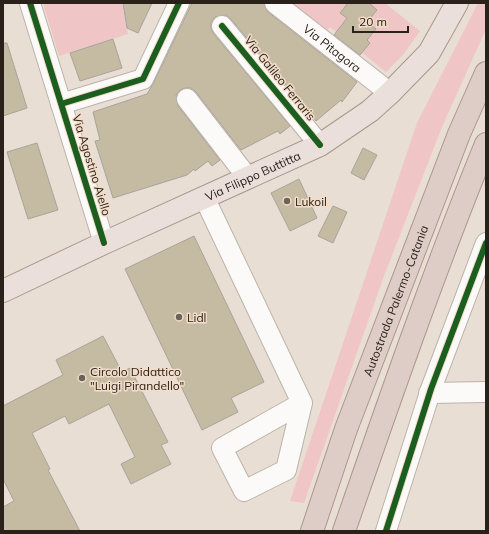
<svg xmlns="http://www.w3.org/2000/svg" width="489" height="534" viewBox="0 0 489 534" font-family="Mulish,sans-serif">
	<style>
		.green { fill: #f0c5c5 }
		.building { fill: #c5bba3; stroke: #a9a399 }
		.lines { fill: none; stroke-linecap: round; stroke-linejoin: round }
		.minor-casing { stroke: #bbb3aa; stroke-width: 22 }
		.major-casing { stroke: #ab968d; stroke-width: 24 }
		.highway-casing { stroke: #ab968d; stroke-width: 24 }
		.minor { stroke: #fcfaf8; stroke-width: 20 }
		.major { stroke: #eadfdb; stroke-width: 22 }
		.highway { stroke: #decdc7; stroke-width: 22 }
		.cycleway-casing { stroke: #f3ddc9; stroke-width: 8 }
		.cycleway { stroke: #1b5e20; stroke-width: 6 }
		.poi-dot { fill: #6c635b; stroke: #f3ddc9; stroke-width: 1.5 }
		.labels { text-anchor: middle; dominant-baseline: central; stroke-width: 3; stroke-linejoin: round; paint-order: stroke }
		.street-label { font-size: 12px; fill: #29211a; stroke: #f3ddc9 }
		.poi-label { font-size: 12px; fill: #29211a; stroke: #f3ddc9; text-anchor: start }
	</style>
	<rect width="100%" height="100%" fill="#e9ded3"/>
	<path class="green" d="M43 3H122L128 34 59 56Z
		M283 3H385L420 31 403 55 386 72 330 27 323 35Z
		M478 3H486V29L442 127 384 276 304 503 290 501 417 123Z"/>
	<path class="building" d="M123 3H152L138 33 127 28Z
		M192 3H264L268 12 357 82 342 102 341 100 316 121 231 19 226 15 215 17 211 22V28L213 33 290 126 280 134 278 131 241 150 196 92 191 88H185L180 90 176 95 178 106 220 160 212 166 208 161 195 171 194 169 187 175 113 198 95 141 100 140 93 112 147 94 153 84Z
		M348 3H369L377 10 367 22 376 29 367 40 370 43 360 55 334 35 347 18 340 13Z
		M113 39 122 68 80 81 70 53Z
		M3 43H7L27 108 3 116Z
		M37 143 58 210 28 219 7 152Z
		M363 148 377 155 364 180 351 173Z
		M299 179 317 218 290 231 271 193Z
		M333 206 347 212 333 243 318 236Z
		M194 236 264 382 231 398 238 412 202 430 125 269Z
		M103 336 122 372 130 368 168 442 161 445 171 464 131 484 121 464 135 457 109 404 69 424 65 416 32 433 50 469 48 470 80 531H3V507L14 501 3 479V406L63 375 56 360Z"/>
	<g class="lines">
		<defs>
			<g id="minor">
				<path d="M30 3 104 243"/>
				<path id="s1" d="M275 3 390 93"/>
				<path d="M222 26 320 145"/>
				<path d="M187 99 248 178"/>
				<path d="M61 104 143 79 179 3"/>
				<path d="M204 197 302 403 222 448 244 491 286 470 302 403"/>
				<path d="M429 393 486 392"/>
				<path d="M386 531 431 389 486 243"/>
			</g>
			<g id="major">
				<path id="s2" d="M3 291 104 243 320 145 370 111 390 93 429 53 457 3"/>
			</g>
			<g id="highway">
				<path id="s3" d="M312 531 346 429 459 134 486 73"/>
				<path d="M344 531C389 401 434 271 486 144"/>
			</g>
		</defs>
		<use href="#minor" class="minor-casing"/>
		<use href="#major" class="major-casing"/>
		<use href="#highway" class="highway-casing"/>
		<use href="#minor" class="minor"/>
		<use href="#major" class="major"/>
		<use href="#highway" class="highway"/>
		<defs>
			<path id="cycleway" d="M30 3 104 243
				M222 26 320 145
				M61 104 143 79 179 3
				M386 531 431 389 486 243"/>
		</defs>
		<use href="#cycleway" class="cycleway-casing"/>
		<use href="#cycleway" class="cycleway"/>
	</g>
	<g class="poi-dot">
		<circle cx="287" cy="201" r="4"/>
		<circle cx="179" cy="317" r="4"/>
		<circle cx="82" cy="378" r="4"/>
	</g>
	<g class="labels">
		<g class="street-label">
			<text stroke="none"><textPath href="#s1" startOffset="73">Via Pitagora</textPath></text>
			<text transform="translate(280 78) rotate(51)">Via Galileo Ferraris</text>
			<text transform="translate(92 165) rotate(73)">Via Agostino Aiello</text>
			<text stroke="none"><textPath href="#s2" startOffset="275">Via Filippo Buttitta</textPath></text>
			<text stroke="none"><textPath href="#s3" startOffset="245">Autostrada Palermo-Catania</textPath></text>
		</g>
		<g class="poi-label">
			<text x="295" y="201">Lukoil</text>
			<text x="187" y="317">Lidl</text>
			<text x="90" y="371">Circolo Didattico<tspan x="90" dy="14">"Luigi Pirandello"</tspan></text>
		</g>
	</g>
	<rect width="489" height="534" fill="none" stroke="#29211a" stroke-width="8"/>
	<path d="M353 26v6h55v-6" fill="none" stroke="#29211a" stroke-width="2"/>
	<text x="359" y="26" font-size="12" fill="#29211a" stroke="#f3ddc9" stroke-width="3" paint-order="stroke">20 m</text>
</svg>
